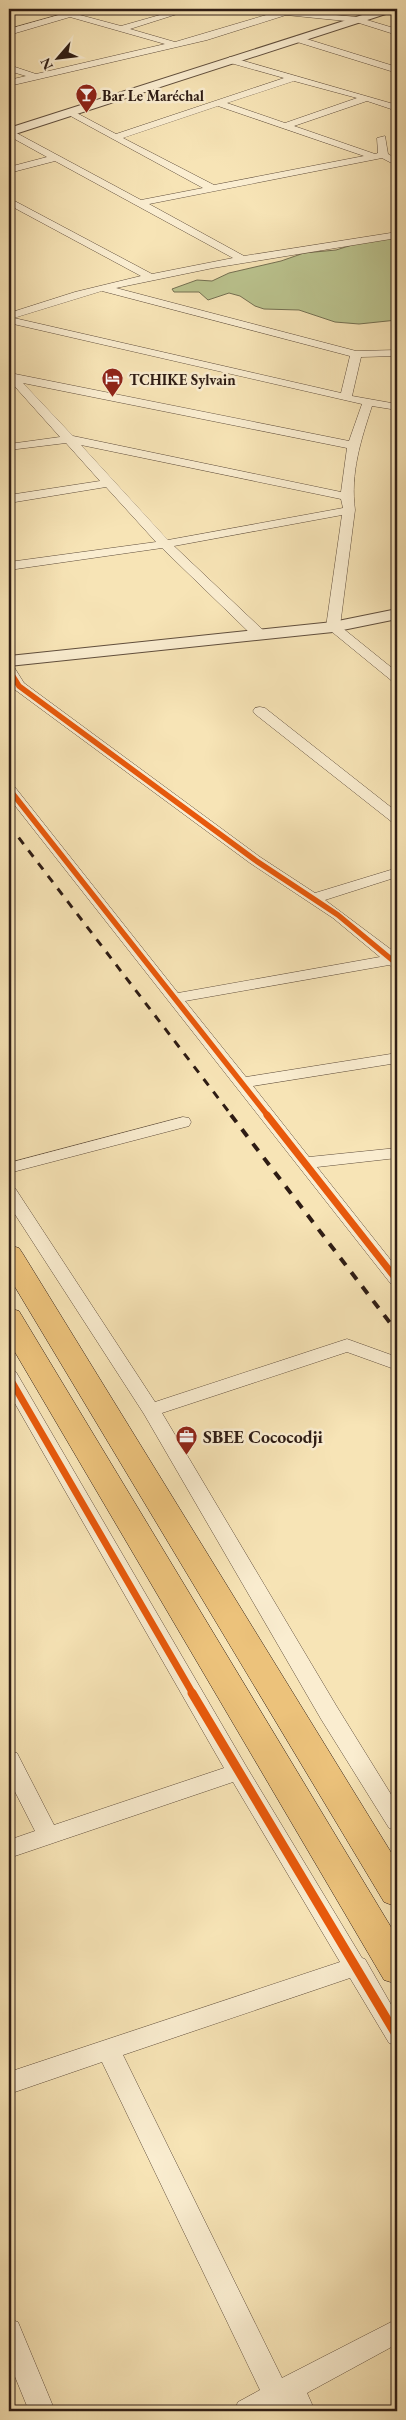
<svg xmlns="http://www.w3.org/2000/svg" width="406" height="2420" viewBox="0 0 406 2420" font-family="'EB Garamond',serif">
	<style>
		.green { fill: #bbc48f; stroke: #747052 }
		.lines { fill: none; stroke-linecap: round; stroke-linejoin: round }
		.minor-casing { stroke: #604e3c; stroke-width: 1 }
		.tertiary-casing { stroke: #604e3c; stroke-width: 2 }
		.trunk-casing { stroke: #2e1c14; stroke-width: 1 }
		.minor { fill: #faedd0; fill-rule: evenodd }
		.tertiary { fill: #faedd0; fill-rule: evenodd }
		.trunk { fill: #ecc27b; fill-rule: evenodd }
		.rail-far1 { stroke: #2e1c14; stroke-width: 3; stroke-dasharray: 8 8; stroke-linecap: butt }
		.rail { stroke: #2e1c14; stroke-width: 4; stroke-dasharray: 9 9; stroke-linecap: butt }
		.cycleway-far2-casing { stroke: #faedd0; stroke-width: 8 }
		.cycleway-far1-casing { stroke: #faedd0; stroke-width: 10 }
		.cycleway-casing { stroke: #faedd0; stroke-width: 12 }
		.cycleway-far2 { stroke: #e8590c; stroke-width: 5.5 }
		.cycleway-far1 { stroke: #e8590c; stroke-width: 7 }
		.cycleway { stroke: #e8590c; stroke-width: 9 }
		.labels { text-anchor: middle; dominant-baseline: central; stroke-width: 5; stroke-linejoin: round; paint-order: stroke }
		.far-poi-label { font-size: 15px; font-weight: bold; fill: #2e1c14; stroke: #faedd0; text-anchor: start }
		.poi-label { font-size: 18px; font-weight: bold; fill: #2e1c14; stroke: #faedd0; text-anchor: start }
	</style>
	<rect width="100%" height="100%" fill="#f7e4b6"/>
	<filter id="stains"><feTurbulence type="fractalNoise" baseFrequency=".004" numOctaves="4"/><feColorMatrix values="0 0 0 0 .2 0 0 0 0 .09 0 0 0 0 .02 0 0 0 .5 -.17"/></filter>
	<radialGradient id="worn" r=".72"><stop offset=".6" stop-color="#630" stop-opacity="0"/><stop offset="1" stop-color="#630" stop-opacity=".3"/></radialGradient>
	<path class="green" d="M397 236V320L359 324 335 322 299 310 264 309 255 306 240 296 229 293 208 300 199 292H174L172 289 197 280 212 281 229 273 281 261 304 253 336 250 368 240Z"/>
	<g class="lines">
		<defs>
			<path id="minor" d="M80 9 87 11 80 15 121 26 181 9H193L130 29 175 42 273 13 269 11 272 9 357 17 397 29V35L356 22 286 15 207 40 9 86V80L26 76 9 71V65L36 74 165 44 70 17 9 35V29Z
				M297 36 397 67V73L294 41 293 39Z
				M230 57 397 105V111L367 101 294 126 375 154 378 153 377 138 385 136 388 154 397 159V166L382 158 149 204 244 256 397 232V238L213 268 116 288 356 351 397 350V356L361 357 352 396 397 404V410L372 406C361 440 350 473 355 510L340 626 397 672V682L392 681 326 627 342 515 174 546 265 632 267 635 260 639 255 638 162 548 9 570V562L156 542 106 487 9 503V495L100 481 66 443 9 450V444L60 437 9 380V371L15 374 349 441 362 404 9 323V313L75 292 141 276 9 205V198L152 274 233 258 55 161 9 173V167L47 157 9 136V129L141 200 203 188 65 113 73 111 116 134 284 78 227 62 226 60ZM294 81 357 98 285 123 227 103ZM218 106 364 156 214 185 123 138ZM102 291 350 356 341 393 14 318ZM23 383 347 448 341 492 73 436ZM81 445 341 499 343 508 168 540Z
				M9 666 14 667 24 683 260 857 315 893 397 868V877L325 900 397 954V969L389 965 185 1001 246 1077 397 1053V1063L253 1086 309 1157 397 1148V1158L317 1167 397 1268V1286L391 1284 9 798V785L14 786 178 993 380 957 333 918 250 863 14 689 9 680Z
				M260 707 265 708 397 812V823L392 822 255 714 253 711 255 708Z
				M183 1117 189 1118 191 1122 189 1126 9 1173V1163Z
				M9 1187 15 1188 155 1402 347 1339 397 1357V1370L347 1352 162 1413 337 1707 397 1804V1831L389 1828 321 1719 144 1414 9 1205Z
				M9 1371 16 1372 246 1766 362 1958 365 1959 397 2015V2046L389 2043 350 1978 123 2055 282 2378 397 2319V2344L307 2393 315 2411H288L286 2405 273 2411H234L238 2402 260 2390 102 2062 9 2094V2072L340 1962 233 1782 9 1858V1840L35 1831 9 1780V1751L17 1753 54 1825 224 1768 9 1393Z
				M9 2319 18 2322 55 2411H29L9 2362Z"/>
			<path id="tertiary" d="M381 9H396L395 11 9 136V128Z
				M397 609V619L333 632 9 666V656L333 622Z"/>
			<path id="trunk" d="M9 1245 19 1248 23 1254 397 1862V1907L384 1902 9 1277Z
				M9 1308 19 1311 397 1937V1984L384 1980 9 1342Z"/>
		</defs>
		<use href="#minor" class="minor-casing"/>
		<use href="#tertiary" class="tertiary-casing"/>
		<use href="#trunk" class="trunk-casing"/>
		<use href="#minor" class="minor"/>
		<use href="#tertiary" class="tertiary"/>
		<use href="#trunk" class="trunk"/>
		<path class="rail-far1" d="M9 825 232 1116"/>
		<path class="rail" d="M231 1115 397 1332"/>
		<defs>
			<path id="cycleway-far2" d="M9 670 19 686 255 860 338 915 397 964
				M9 789 268 1116"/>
			<path id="cycleway-far1" d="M267 1115 397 1280
				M9 1377 193 1694"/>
			<path id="cycleway" d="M192 1693 397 2036"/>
		</defs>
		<use href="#cycleway-far2" class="cycleway-far2-casing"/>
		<use href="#cycleway-far1" class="cycleway-far1-casing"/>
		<use href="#cycleway" class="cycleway-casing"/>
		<use href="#cycleway-far2" class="cycleway-far2"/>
		<use href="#cycleway-far1" class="cycleway-far1"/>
		<use href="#cycleway" class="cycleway"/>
	</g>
	<defs>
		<symbol id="bar-pin" viewBox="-11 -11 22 30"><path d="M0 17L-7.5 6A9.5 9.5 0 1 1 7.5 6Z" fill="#8f2418" stroke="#faedd0"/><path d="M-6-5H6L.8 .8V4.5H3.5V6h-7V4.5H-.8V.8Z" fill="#fff"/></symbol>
		<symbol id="hotel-pin" viewBox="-11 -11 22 30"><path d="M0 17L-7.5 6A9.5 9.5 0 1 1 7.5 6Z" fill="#8f2418" stroke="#faedd0"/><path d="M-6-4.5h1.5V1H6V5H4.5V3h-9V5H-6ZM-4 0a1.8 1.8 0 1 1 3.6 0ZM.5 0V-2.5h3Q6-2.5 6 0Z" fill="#fff"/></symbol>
		<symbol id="office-pin" viewBox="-11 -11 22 30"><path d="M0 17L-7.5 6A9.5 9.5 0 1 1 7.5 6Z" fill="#8f2418" stroke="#faedd0"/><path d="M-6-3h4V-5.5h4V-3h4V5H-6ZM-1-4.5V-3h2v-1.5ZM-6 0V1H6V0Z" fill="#fff"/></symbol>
	</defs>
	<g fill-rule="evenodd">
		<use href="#bar-pin" x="74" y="82" width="25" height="34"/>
		<use href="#hotel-pin" x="100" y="366" width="25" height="34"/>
		<use href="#office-pin" x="174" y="1424" width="25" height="34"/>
	</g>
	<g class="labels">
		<g class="far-poi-label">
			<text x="102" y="95">Bar Le Maréchal</text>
			<text x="129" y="379">TCHIKE Sylvain</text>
		</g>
		<g class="poi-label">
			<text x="203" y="1436">SBEE Cococodji</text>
		</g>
	</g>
	<rect width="406" height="2420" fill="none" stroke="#f7e4b6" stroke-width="30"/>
	<rect x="10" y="10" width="386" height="2400" fill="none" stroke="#2e1c14" stroke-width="2.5"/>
	<rect x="15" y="15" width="376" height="2390" fill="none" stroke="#2e1c14"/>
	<g transform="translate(58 58) rotate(242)" stroke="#faedd0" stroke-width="4" paint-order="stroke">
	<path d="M0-4L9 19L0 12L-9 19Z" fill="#2e1c14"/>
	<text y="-8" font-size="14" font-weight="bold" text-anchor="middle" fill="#2e1c14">N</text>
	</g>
	<rect width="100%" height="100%" filter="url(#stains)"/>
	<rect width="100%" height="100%" fill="url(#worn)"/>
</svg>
